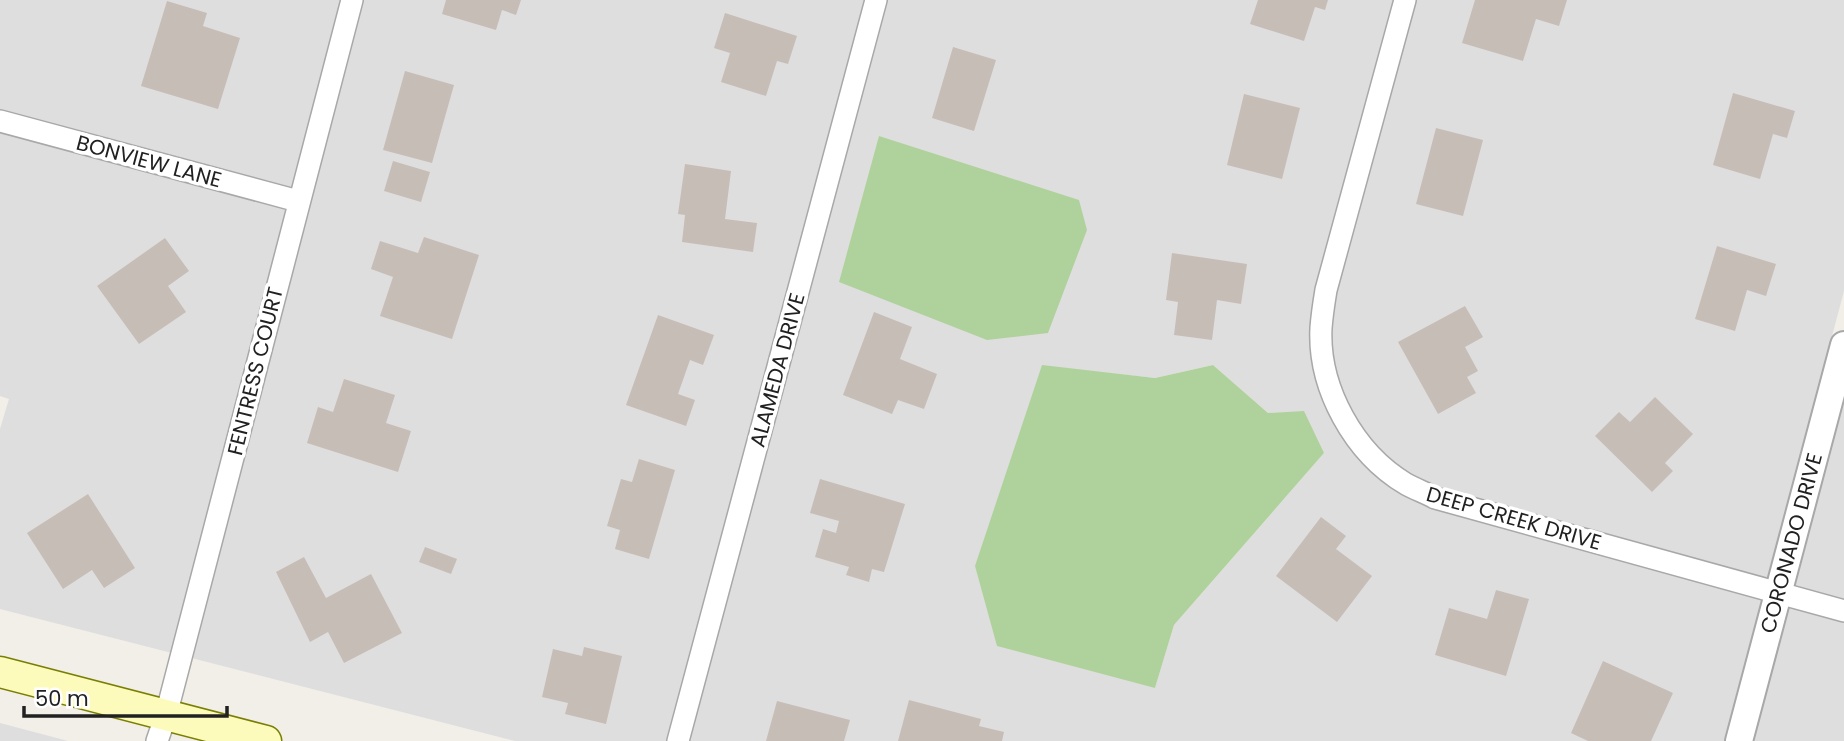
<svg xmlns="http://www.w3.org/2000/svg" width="1844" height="741" viewBox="0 0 1844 741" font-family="Poppins,sans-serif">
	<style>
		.residential { fill: #dfdede; fill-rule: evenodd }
		.forest { fill: #afd29c }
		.building { fill: #c7bdb7 }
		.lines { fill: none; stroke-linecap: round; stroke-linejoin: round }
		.minor-casing { stroke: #a8a8a8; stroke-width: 24 }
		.tertiary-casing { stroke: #a8a8a8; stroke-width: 30 }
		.secondary-casing { stroke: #797f02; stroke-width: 33 }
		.minor { stroke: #fff; stroke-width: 21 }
		.tertiary { stroke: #fff; stroke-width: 26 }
		.secondary { stroke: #fcfbbc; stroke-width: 30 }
		.labels { text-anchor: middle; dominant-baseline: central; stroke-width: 7; stroke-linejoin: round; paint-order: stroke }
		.street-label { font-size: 21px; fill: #212121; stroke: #fff }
	</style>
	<rect width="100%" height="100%" fill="#f2eee8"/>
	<path class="residential" d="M0 0H1844V291L1724 741H515L0 609V429L9 399 0 396ZM1213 365 1268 413 1324 453 1174 625 1155 688 1042 366 1155 378Z
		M1844 400V741H1753Z
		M0 723 68 741H0Z"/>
	<path class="forest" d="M879 136 1079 200 1087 230 1048 333 987 340 839 282Z
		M1042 365 1155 378 1213 365 1268 413 1304 411 1324 453 1174 625 1155 688 997 646 975 566Z"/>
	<path class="building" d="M446 0H521L516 15 502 10 496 30 442 14Z
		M1258 0H1328L1325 10 1315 7 1304 41 1250 24Z
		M1475 0H1567L1559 26 1536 19 1523 61 1462 43Z
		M167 1 207 13 203 26 240 38 218 109 141 86Z
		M725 13 797 36 788 64 777 61 766 96 721 82 730 53 714 48Z
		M953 47 996 60 974 131 932 118Z
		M405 71 454 85 432 163 383 150Z
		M1733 93 1795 111 1787 138 1773 134 1760 179 1713 165Z
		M1244 94 1300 108 1282 179 1227 165Z
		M1436 128 1483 140 1463 216 1416 204Z
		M393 161 430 172 421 202 384 191Z
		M685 164 731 171 725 219 757 223 753 252 682 242 685 215 678 214Z
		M424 237 479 255 452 339 380 316 393 277 371 269 380 241 418 253Z
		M165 238 189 271 168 286 186 312 139 344 97 286Z
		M1717 246 1776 264 1766 296 1747 290 1735 331 1695 319Z
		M1172 253 1247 264 1241 304 1217 300 1212 340 1174 335 1178 302 1166 300Z
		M1465 306 1483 337 1465 347 1478 371 1467 377 1476 393 1438 414 1398 342Z
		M874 312 912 327 900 359 937 374 924 409 898 400 892 414 843 395Z
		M658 315 714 335 703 365 690 360 678 394 695 400 686 426 626 405Z
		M344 379 395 395 386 423 411 431 398 472 307 443 318 407 333 412Z
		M1655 397 1693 434 1665 463 1673 471 1652 492 1595 436 1619 412 1630 422Z
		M639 459 675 470 649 559 615 549 620 530 607 526 621 479 632 482Z
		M820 479 905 504 884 572 872 569 869 582 846 575 849 567 815 557 823 529 836 533 839 521 810 513Z
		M88 494 135 568 104 588 92 570 63 589 27 533Z
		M1321 517 1346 536 1336 549 1372 576 1337 622 1276 576Z
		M425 547 457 559 451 574 419 562Z
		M304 557 326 598 371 574 402 633 344 663 328 632 310 642 276 572Z
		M1496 590 1529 599 1506 676 1435 655 1449 608 1487 619Z
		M584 647 622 656 606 724 565 714 568 703 542 697 553 649 582 656Z
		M1603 661 1673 693 1651 741H1588L1571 733Z
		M909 700 981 719 979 726 1004 732 1002 741H898Z
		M777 701 850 720 844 741H766Z"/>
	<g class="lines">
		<defs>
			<path id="minor" d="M1405 0 1326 290C1324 302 1322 315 1321 328 1318 388 1354 453 1406 484 1415 489 1426 493 1435 498L1844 611
				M0 121 298 201
				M157 741 166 715 352 0
				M678 741 876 0"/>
			<path id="tertiary" d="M1739 741 1844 345"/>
			<path id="secondary" d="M0 672 266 741"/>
		</defs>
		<use href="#minor" class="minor-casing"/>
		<use href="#tertiary" class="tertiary-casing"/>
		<use href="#secondary" class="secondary-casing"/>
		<use href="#minor" class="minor"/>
		<use href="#tertiary" class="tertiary"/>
		<use href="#secondary" class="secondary"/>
	</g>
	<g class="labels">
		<g class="street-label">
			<text transform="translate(149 161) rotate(15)">BONVIEW LANE</text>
			<text transform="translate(777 370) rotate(-75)">ALAMEDA DRIVE</text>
			<text transform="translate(255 371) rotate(-76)">FENTRESS COURT</text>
			<text transform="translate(1514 518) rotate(16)">DEEP CREEK DRIVE</text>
			<text transform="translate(1791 543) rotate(-75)">CORONADO DRIVE</text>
		</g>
	</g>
	<path d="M24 706v10h203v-10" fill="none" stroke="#212121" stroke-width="3.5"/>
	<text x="35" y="706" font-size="21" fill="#212121" stroke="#ffffff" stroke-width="5" paint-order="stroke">50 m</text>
</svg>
